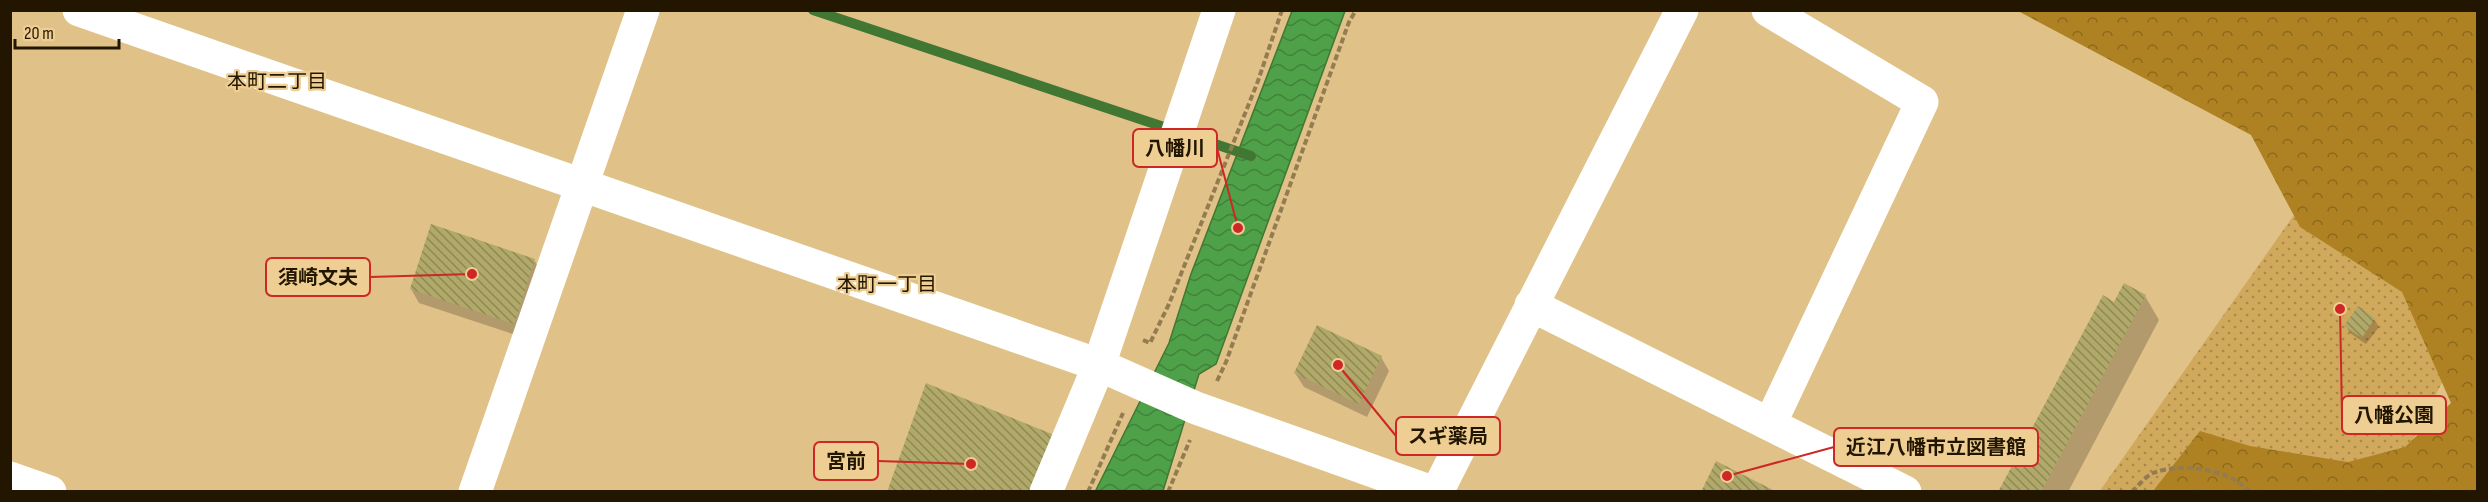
<svg xmlns="http://www.w3.org/2000/svg" width="2488" height="502" viewBox="0 0 2488 502" font-family="'Sofia Sans Condensed','Noto Sans JP',sans-serif">
	<style>
		.grass { fill: url(#grass-dots) }
		.forest { fill: url(#forest-crowns) }
		.water { fill: url(#water-waves); stroke: #427733; stroke-width: 1.5 }
		.shadow { fill: #0003 }
		.lines { fill: none; stroke-linecap: round; stroke-linejoin: round }
		.stream { stroke: #427733; stroke-width: 10 }
		.building { fill: url(#building-back-hatch) }
		.path { stroke: #937c51; stroke-width: 4; stroke-dasharray: 6 3; stroke-linecap: butt }
		.minor { stroke: #fff; stroke-width: 33 }
		.labels { text-anchor: middle; dominant-baseline: central; stroke-width: 4.5; stroke-linejoin: round; paint-order: stroke }
		.neighbourhood-label { font-size: 20px; fill: #221601; stroke: #eece93 }
		.leader { fill: none; stroke: #cd2726; stroke-width: 2 }
		.callout-dot { fill: #cd2726; stroke: #eece93; stroke-width: 2 }
		.callout { fill: #eece93; stroke: #cd2726; stroke-width: 2 }
		.callout-label { font-size: 20px; text-anchor: middle; font-weight: bold; fill: #221601 }
	</style>
	<defs>
		<pattern id="grass-dots" width="8" height="8" patternUnits="userSpaceOnUse" patternTransform="scale(1.5)"><rect width="8" height="8" fill="#d1a95d"/><path d="M2 2h.1M6 6h.1" fill="none" stroke="#a9894a" stroke-width="1.8" stroke-linecap="round"/></pattern>
		<pattern id="forest-crowns" width="20" height="18" patternUnits="userSpaceOnUse" patternTransform="scale(1.5)"><rect width="20" height="18" fill="#ae8223"/><path d="M2 6a3 3 0 1 1 6 0M12 15a3 3 0 1 1 6 0" fill="none" stroke="#8d691c"/></pattern>
		<pattern id="water-waves" width="16" height="10" patternUnits="userSpaceOnUse" patternTransform="scale(1.5)"><rect width="16" height="10" fill="#4fa149"/><path d="M0 5q4-4 8 0t8 0" fill="none" stroke="#41823a"/></pattern>
		<pattern id="building-back-hatch" width="6" height="6" patternUnits="userSpaceOnUse" patternTransform="scale(1.5)"><rect width="6" height="6" fill="#b0a96a"/><path d="M-1 5l2 2M0 0l6 6M5-1l2 2" fill="none" stroke="#8f8955"/></pattern>
	</defs>
	<rect width="100%" height="100%" fill="#e0c187"/>
	<path class="grass" d="M2315 185 2461 345 2387 491 2099 492Z"/>
	<path class="forest" d="M2018 11H2477V491H2153L2200 431 2250 446 2348 462 2405 447 2451 403 2402 292 2300 227 2251 135Z"/>
	<path class="water" d="M1292 11H1345L1216 364 1199 374 1163 491 1095 492 1169 343 1191 274Z"/>
	<path class="shadow" d="M534 260 543 274 522 337 419 303 411 289Z
		M2145 296 2159 320 2068 492H2000L2115 304Z
		M2358 308 2374 319 2379 327 2366 344 2350 333 2346 326Z
		M1381 357 1389 371 1367 417 1304 387 1295 373Z"/>
	<g class="lines">
		<path class="stream" d="M813 10 1251 156"/>
	</g>
	<path class="building" d="M431 224 535 259 514 324 410 289Z
		M2124 283 2146 295 2041 492H1998L2103 295 2114 302Z
		M2358 306 2375 318 2362 338 2344 326Z
		M1317 325 1382 356 1359 404 1294 373Z
		M926 383 1057 436 1035 492H887Z
		M1716 461 1777 492H1701Z"/>
	<g class="lines">
		<path class="path" d="M1143 340 1150 343 1169 304 1258 81 1282 10
			M1217 381 1226 362 1349 22 1356 10
			M1088 492 1123 413
			M1168 492 1190 440
			M2132 492C2138 486 2146 476 2153 473 2181 462 2230 469 2250 492"/>
		<path class="minor" d="M79 10 1099 365 1196 408 1432 492
			M1768 10 1922 102 1770 424
			M1531 305 1905 492
			M10 478 50 492
			M475 492 643 10
			M1046 492 1099 365 1219 10
			M1437 492 1682 10"/>
	</g>
	<g class="labels">
		<g class="neighbourhood-label">
			<text x="277" y="82">本町二丁目</text>
			<text x="887" y="285">本町一丁目</text>
		</g>
	</g>
	<path class="leader" d="M1238 228L1217 148M472 274L370 277M2340 309L2342 415M1338 365L1396 436M1727 476L1834 447M971 464L878 461"/>
	<g class="callout-dot">
		<circle cx="1238" cy="228" r="6"/>
		<circle cx="472" cy="274" r="6"/>
		<circle cx="2340" cy="309" r="6"/>
		<circle cx="1338" cy="365" r="6"/>
		<circle cx="1727" cy="476" r="6"/>
		<circle cx="971" cy="464" r="6"/>
	</g>
	<g class="callout">
		<rect x="1133" y="129" width="84" height="38" rx="6"/>
		<rect x="266" y="258" width="104" height="38" rx="6"/>
		<rect x="2342" y="396" width="104" height="38" rx="6"/>
		<rect x="1396" y="417" width="104" height="38" rx="6"/>
		<rect x="1834" y="428" width="204" height="38" rx="6"/>
		<rect x="814" y="442" width="64" height="38" rx="6"/>
	</g>
	<g class="callout-label">
		<text x="1175" y="155">八幡川</text>
		<text x="318" y="284">須崎文夫</text>
		<text x="2394" y="422">八幡公園</text>
		<text x="1448" y="443">スギ薬局</text>
		<text x="1936" y="454">近江八幡市立図書館</text>
		<text x="846" y="468">宮前</text>
	</g>
	<rect width="2488" height="502" fill="none" stroke="#221601" stroke-width="24"/>
	<path d="M15 39v9h104v-9" fill="none" stroke="#221601" stroke-width="3"/>
	<text x="24" y="39" font-size="18" fill="#221601" stroke="#eece93" stroke-width="4.5" paint-order="stroke">20 m</text>
</svg>
